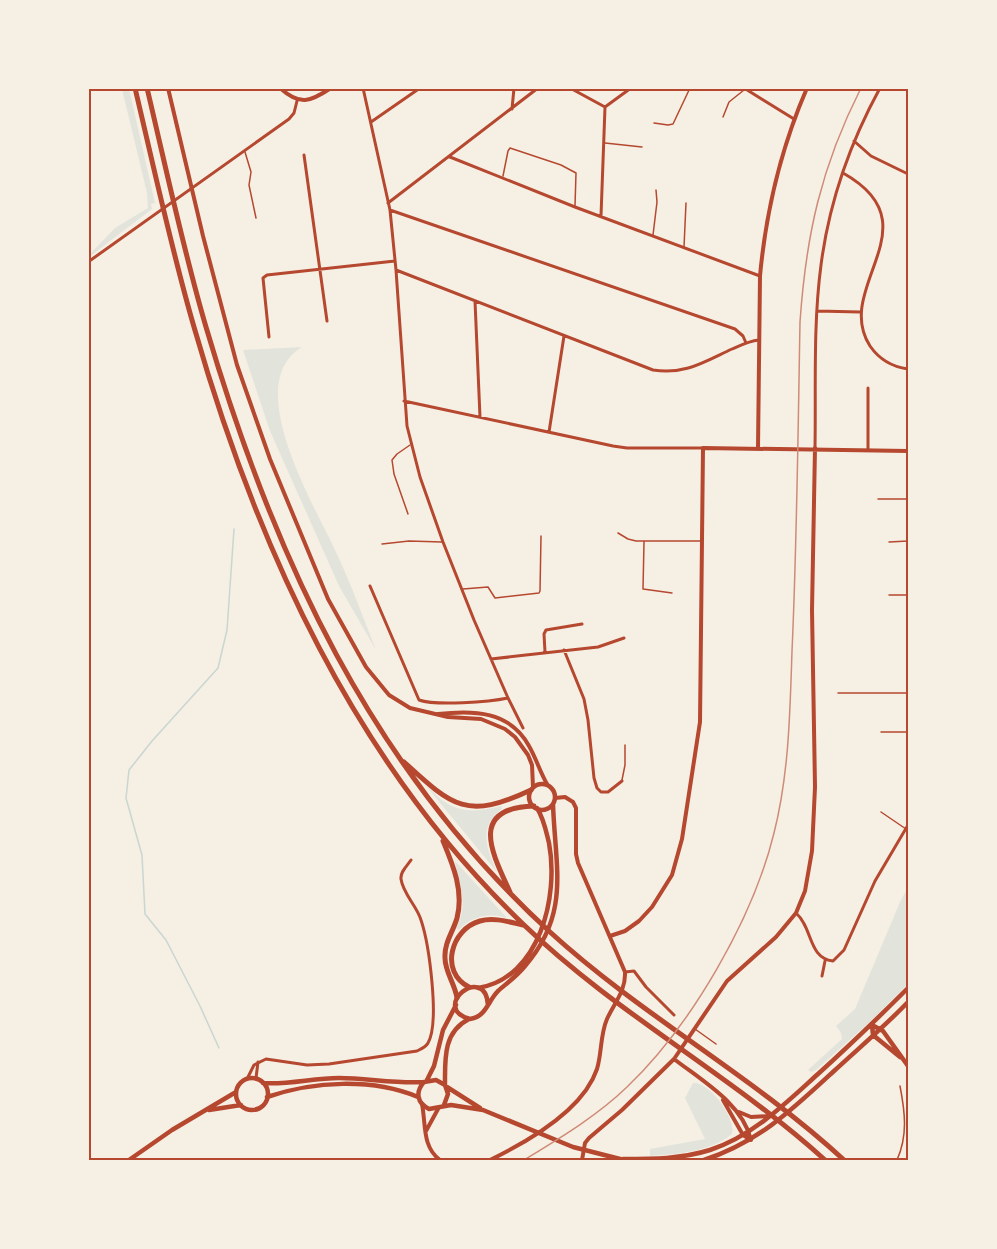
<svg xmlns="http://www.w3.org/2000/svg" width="997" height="1249" viewBox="0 0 997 1249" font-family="Barlow,sans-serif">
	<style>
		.green { fill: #e2e4dc }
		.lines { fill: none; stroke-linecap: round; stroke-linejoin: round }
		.stream { stroke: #c9d6d2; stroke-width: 1.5 }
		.service { stroke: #b5482f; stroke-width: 1.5 }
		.minor { stroke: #b5482f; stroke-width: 3 }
		.tertiary { stroke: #b5482f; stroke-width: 4 }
		.primary { stroke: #b5482f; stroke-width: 4.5 }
		.motorway { stroke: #b5482f; stroke-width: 5 }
		.rail { stroke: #cf8b77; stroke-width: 1.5 }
		.neatline { fill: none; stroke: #b5482f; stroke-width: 2 }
	</style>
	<rect width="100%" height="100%" fill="#f6efe4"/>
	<path class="green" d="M122 89H129L155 203 151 204 152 209 89 257V255L115 228 148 208 147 193Z
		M302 347C240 384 315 506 336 552 351 584 363 617 376 650L339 586 270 431 243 350Z
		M427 787C432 790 438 798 445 802 463 814 481 811 501 806L502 809C478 827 486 848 497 872Z
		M455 861 506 917V918C489 912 470 917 459 930L456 928C470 903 458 884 455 861Z
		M908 887V984L873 1019 816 1070 811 1072 808 1070 842 1039 841 1033 836 1026 855 1009 900 902Z
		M693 1083C710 1082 736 1118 732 1134 710 1152 677 1154 650 1156V1149L705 1139 685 1098Z"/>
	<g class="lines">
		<path class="stream" d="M219 1048 200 1006 166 940 145 914 142 855 126 798 129 770 152 741 218 668 227 630 234 529"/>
		<path class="service" d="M723 117 729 102 744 90
			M654 123 668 125 673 124 690 88
			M605 143 642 147
			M245 152 251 172 249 185 256 218
			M503 176 508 151 510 148 561 165 576 173 575 206
			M653 235 657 202 656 190
			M684 247 686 203
			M878 499H908
			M408 514 394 474 392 460 397 454 410 445
			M618 533 628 539 636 541H701
			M644 542 643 589 672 593
			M889 542 908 541
			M382 544 409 541 442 542
			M463 589 488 587 495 598 539 593 540 591 541 536
			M889 595H908
			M838 693H908
			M881 732H908
			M622 780 625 765V745
			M881 812 906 829
			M695 1029 716 1044
			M897 1160C908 1135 905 1112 900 1086"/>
		<path class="minor" d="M363 88 390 210 396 270 407 426 420 477 443 542 474 620 508 698 523 728
			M570 88 605 107 631 88
			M744 88 794 119
			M512 109 514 88
			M371 122 420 88
			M854 141 871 156 908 174
			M304 155 327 321
			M450 157 575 207 760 276
			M843 173C936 225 832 287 870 346 879 359 893 367 908 369
			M388 203 538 88
			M390 210 735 329 743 336 746 343
			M601 216 605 107
			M88 262 289 119 294 113 297 101
			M396 270 653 370C685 375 704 362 732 349 741 345 749 341 759 340
			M475 301 480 417
			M817 311 860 312
			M269 337 263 278 267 275 395 261
			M404 401 613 446 627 448H703
			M549 432 564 336
			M815 448C816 388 813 325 821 265 829 203 850 143 880 88
			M868 450V388
			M370 586 419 700C436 706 489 702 508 698
			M564 650 584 699 588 720 594 778 597 788 601 792H608L622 781
			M545 652 544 634 546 630 582 624
			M491 659 598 647 624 638
			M796 913C813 928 808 958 833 961L844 950 875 881 908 825
			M625 972 634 971 646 987 674 1015
			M822 976 825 961
			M256 1078 258 1062
			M247 1079 254 1065 266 1059 307 1065 329 1064 417 1051C421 1049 426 1047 428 1043 440 1022 429 944 421 920 417 906 403 894 401 879 400 872 407 866 411 860"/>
		<path class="tertiary" d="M168 88 203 236 237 365 270 459 328 599 366 667 389 695 410 708 448 717 481 719 505 729 515 737 528 755 532 765 533 787
			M280 88C300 106 310 102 331 88
			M758 448 760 276C766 211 781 148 807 88
			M438 714C474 710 510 711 529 746 536 758 540 772 547 784
			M610 936 625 931 639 921 652 907 672 875 682 839 700 722 703 448 908 451
			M674 1059C701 1080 743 1104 751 1140
			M723 1100 743 1135 751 1140
			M422 1104C426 1124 422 1147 440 1160
			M739 1112 751 1117 769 1116
			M426 1131 438 1109
			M490 1160C527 1142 583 1111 597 1069 602 1053 600 1035 607 1019 614 1003 626 991 625 972L578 863 576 854V808L573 802 565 797 555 798
			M582 1160 585 1143 589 1138 622 1110 674 1059 727 981 776 937 796 913 805 891 812 851 815 787 812 610 815 448"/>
		<path class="primary" d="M529 797a13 13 0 1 1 26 0a13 13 0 1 1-26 0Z
			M478 988C540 978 559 896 549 843 546 831 544 819 537 808
			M488 1005C485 962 429 1008 470 1019 486 1017 488 1001 498 991 507 983 517 976 525 966 571 913 555 867 553 804
			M872 1025 883 1031 908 1066
			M872 1025 873 1035 900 1057
			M236 1094a16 16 0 1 1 32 0a16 16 0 1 1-32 0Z
			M427 1080 434 1066 443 1030 456 1005
			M263 1083C288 1085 313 1078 339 1078 367 1078 396 1084 424 1082
			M445 1085C445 1059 443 1032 469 1019
			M447 1087 480 1108
			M267 1097C314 1081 372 1078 418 1097
			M444 1105 448 1094 445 1085 436 1080 424 1082C415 1092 417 1103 429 1109L451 1105 483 1110 573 1147 624 1160
			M209 1110 241 1105
			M623 1159C653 1159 681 1159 710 1150 753 1136 786 1103 818 1074 849 1046 879 1017 908 988
			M129 1160 172 1130 236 1092
			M704 1160C759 1142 793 1109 834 1071 859 1048 885 1026 908 1002"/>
		<path class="motorway" d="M135 88C154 168 171 248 194 327 257 547 355 763 523 924 615 1013 730 1074 825 1160
			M147 88C166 168 183 249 206 327 274 558 371 768 550 932 642 1016 753 1076 844 1160
			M404 762C453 807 467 820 531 790
			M443 841C453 865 464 891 457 918 453 932 444 943 445 958 445 972 455 984 457 998
			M510 892C492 853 468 808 534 806
			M469 987C439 972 451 929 480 921 494 917 509 922 523 925"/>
		<path class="rail" d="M524 1160C560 1138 597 1116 627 1087 691 1026 753 919 774 833 789 774 790 712 792 651 797 542 798 432 800 322 806 235 821 167 861 88"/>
	</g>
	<rect width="997" height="1249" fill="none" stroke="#f6efe4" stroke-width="180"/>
	<rect x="90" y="90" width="817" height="1069" class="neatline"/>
</svg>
